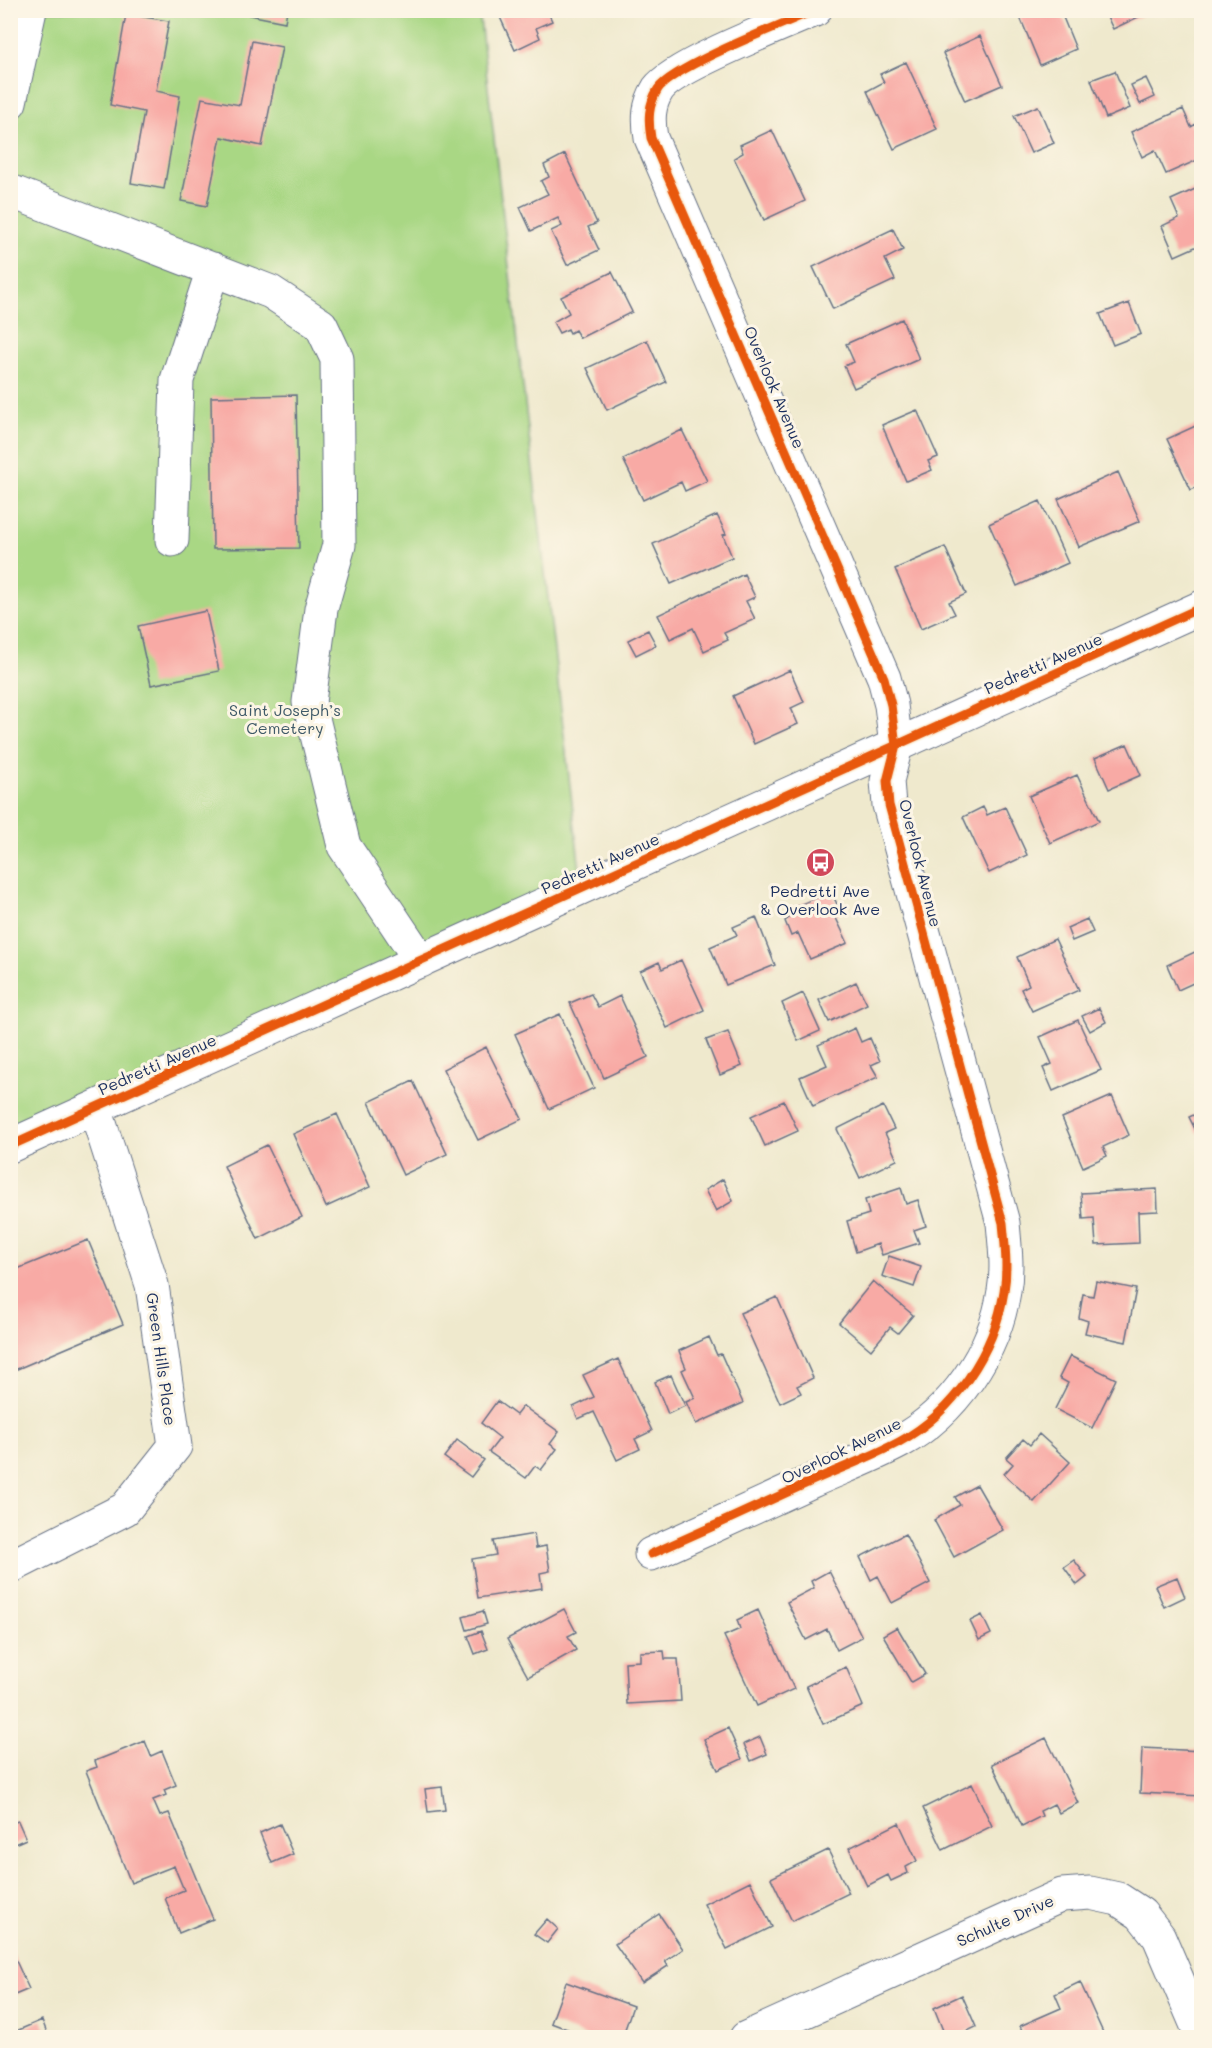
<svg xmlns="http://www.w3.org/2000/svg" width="1212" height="2048" viewBox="0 0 1212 2048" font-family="Mali,sans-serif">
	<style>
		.green { fill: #a9d784; stroke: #628371; stroke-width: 1.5 }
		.building { fill: #f8aaa5 }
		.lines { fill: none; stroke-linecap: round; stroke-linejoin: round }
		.minor-casing { stroke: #657085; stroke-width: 35 }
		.minor { stroke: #fff; stroke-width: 33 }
		.cycleway-casing { stroke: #fcf5e5; stroke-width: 13 }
		.cycleway { stroke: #e8590c; stroke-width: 9 }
		.labels { text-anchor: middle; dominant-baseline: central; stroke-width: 6; stroke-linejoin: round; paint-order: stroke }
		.street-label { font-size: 16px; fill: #1b2f5e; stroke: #fcf5e5 }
		.park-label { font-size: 16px; fill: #3e5968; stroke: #fcf5e5 }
		.poi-label { font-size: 16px; fill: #1b2f5e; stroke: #fcf5e5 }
	</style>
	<rect width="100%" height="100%" fill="#fcf5e5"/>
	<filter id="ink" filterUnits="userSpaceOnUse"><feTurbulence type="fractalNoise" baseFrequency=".0167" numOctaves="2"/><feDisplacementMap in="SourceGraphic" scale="12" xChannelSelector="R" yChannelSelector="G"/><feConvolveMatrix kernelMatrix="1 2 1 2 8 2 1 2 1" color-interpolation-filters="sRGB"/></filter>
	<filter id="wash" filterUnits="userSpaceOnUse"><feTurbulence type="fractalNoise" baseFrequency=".008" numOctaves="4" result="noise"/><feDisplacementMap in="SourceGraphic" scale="24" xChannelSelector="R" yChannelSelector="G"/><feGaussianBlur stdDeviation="1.35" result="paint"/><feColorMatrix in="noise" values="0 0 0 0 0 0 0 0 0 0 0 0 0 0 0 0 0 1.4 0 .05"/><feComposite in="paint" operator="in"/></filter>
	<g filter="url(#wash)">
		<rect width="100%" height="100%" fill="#efe9cd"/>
		<path class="green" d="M10 11H479L582 888 10 1146Z"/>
		<g id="blocks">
			<path class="building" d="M250 10H287L285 22 249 15Z
				M506 10H547L552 21 536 28 540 38 515 50 499 15Z
				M1017 10H1060L1076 49 1040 65Z
				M1104 10H1153L1113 29Z
				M126 14 169 21 156 91 180 96 164 189 131 183 144 112 110 105Z
				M980 36 1002 85 965 101 943 53Z
				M252 41 282 47 262 146 221 137 207 206 181 201 202 98 240 105Z
				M906 62 937 129 894 149 867 91 884 82 880 74Z
				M1115 71 1130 108 1106 118 1091 80Z
				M1146 78 1155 97 1140 104 1131 85Z
				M1038 106 1054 143 1031 153 1014 116Z
				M1183 109 1191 127 1196 124 1202 135V140L1199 142 1202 149V158L1166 174 1155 150 1142 157 1131 132Z
				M772 130 805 201 764 220 734 158 743 153 740 145Z
				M565 154 597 223 588 227 599 250 567 265 551 231 562 226 558 218 531 231 520 207 548 194 541 181 549 177 544 165Z
				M1202 186V244L1175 256 1162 226 1179 218 1171 200Z
				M893 229 903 250 885 259 895 280 833 309 813 267Z
				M612 272 632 312 580 338 575 330 570 333 568 329 559 333 553 322 569 313 561 297Z
				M1129 303 1141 334 1113 345 1100 314Z
				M902 319 919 359 854 388 844 366 854 362 846 344Z
				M647 340 666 382 607 410 587 368Z
				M296 395 299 548 213 549 211 397Z
				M917 410 938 457 928 461 932 470 906 481 882 425Z
				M1202 423V485L1191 490 1167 439Z
				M682 430 707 481 685 491 681 482 643 500 623 459Z
				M1118 472 1140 521 1079 547 1058 499Z
				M1040 501 1068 563 1017 586 989 524Z
				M717 515 726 534 723 535 732 557 671 584 653 544Z
				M945 547 966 594 949 602 955 614 921 629 895 569Z
				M744 574 755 597 746 601 755 619 724 633 728 640 704 651 693 628 670 639 658 615Z
				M206 611 219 671 151 685 138 626Z
				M648 630 656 645 636 655 628 640Z
				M790 670 804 702 791 708 798 724 754 744 733 696Z
				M1127 744 1141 775 1109 789 1095 758Z
				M1077 775 1099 821 1050 843 1029 796Z
				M983 807 987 815 1005 807 1027 855 989 873 963 817Z
				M831 891 841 913 835 916 848 943 810 959 798 933 791 936 785 921 789 918 786 911Z
				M756 917 775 965 726 985 710 947 737 935 733 927Z
				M1087 919 1093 932 1072 941 1067 928Z
				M1055 939 1079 990 1032 1011 1021 989 1029 985 1017 957Z
				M1197 951 1202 962V979L1178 990 1167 965Z
				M681 960 704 1010 667 1028 640 971 659 962 662 969Z
				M856 982 867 1004 829 1022 819 1000Z
				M803 993 820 1031 798 1041 782 1003Z
				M591 994 598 1007 620 996 648 1057 604 1078 570 1003Z
				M1099 1008 1106 1022 1090 1031 1082 1016Z
				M560 1014 594 1088 549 1109 515 1034Z
				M1078 1020 1101 1070 1053 1091 1043 1068 1052 1064 1040 1037Z
				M855 1028 861 1042 870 1038 880 1061 871 1065 878 1077 813 1106 800 1077 827 1065 818 1045Z
				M728 1032 742 1066 720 1075 706 1040Z
				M486 1047 522 1119 478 1140 443 1069Z
				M413 1081 447 1154 403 1175 369 1102Z
				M1112 1096 1129 1135 1103 1147 1107 1156 1083 1167 1062 1118Z
				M784 1101 798 1131 765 1146 751 1116Z
				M883 1106 894 1129 885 1133 897 1160 860 1178 837 1129Z
				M1202 1111V1131L1197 1133 1189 1117Z
				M337 1114 370 1187 326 1207 293 1134Z
				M267 1145 302 1217 258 1239 224 1166Z
				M723 1179 733 1201 716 1211 705 1190Z
				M901 1188 906 1204 918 1200 926 1226 914 1230 919 1243 882 1255 878 1244 856 1252 847 1221 869 1214 865 1200Z
				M1157 1189 1158 1211 1138 1212 1139 1243 1096 1245 1094 1218 1083 1219 1081 1193Z
				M88 1240 123 1324 10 1372V1272Z
				M889 1256 921 1267 914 1287 882 1276Z
				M873 1281 913 1315 898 1333 890 1327 871 1350 839 1323Z
				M1096 1281 1136 1289 1126 1342 1085 1333 1088 1321 1079 1318 1083 1294 1093 1296Z
				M777 1297 813 1378 797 1386 801 1393 780 1403 740 1313Z
				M709 1337 717 1355 721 1354 743 1403 696 1424 686 1402 695 1398 682 1370 686 1368 679 1351Z
				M1070 1356 1116 1379 1092 1428 1055 1409 1068 1383 1059 1378Z
				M618 1359 652 1431 635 1439 640 1449 617 1460 594 1412 578 1419 573 1407 594 1397 583 1375Z
				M671 1375 685 1406 668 1414 655 1382Z
				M497 1401 516 1415 523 1406 559 1432 550 1444 557 1449 541 1470 535 1466 526 1478 489 1452 500 1438 481 1423Z
				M1039 1434 1070 1462 1034 1502 1004 1474 1013 1464 1006 1458 1023 1439 1030 1445Z
				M457 1440 484 1460 471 1477 444 1457Z
				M977 1485 1003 1530 954 1557 934 1520 960 1505 955 1497Z
				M534 1534 536 1548 546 1546 550 1571 540 1573 542 1588 478 1598 472 1559 496 1555 493 1541Z
				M905 1534 930 1583 892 1603 878 1576 871 1580 860 1557Z
				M1074 1560 1087 1577 1077 1585 1064 1567Z
				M829 1571 862 1637 837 1650 827 1629 806 1640 787 1602 814 1588 811 1581Z
				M1177 1577 1185 1597 1164 1607 1155 1586Z
				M564 1609 576 1632 568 1636 576 1650 528 1677 507 1639Z
				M758 1610 794 1689 757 1706 724 1636 740 1629 737 1620Z
				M483 1611 487 1624 467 1630 463 1617Z
				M982 1615 991 1634 979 1640 970 1621Z
				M897 1627 925 1674 911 1682 883 1635Z
				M481 1631 488 1649 475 1654 468 1636Z
				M664 1651 665 1659H678L681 1701 627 1704 625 1662 640 1661V1652Z
				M846 1667 863 1706 823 1724 806 1686Z
				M728 1728 742 1759 718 1770 704 1739Z
				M760 1737 767 1754 751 1761 744 1744Z
				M1046 1738 1078 1803 1059 1813 1054 1804 1040 1811 1042 1816 1022 1826 992 1764Z
				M145 1741 151 1756 162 1751 176 1785 164 1790 166 1795 153 1800 160 1816 169 1813 213 1919 179 1933 165 1898 184 1890 174 1866 131 1883 86 1771 97 1767 95 1761Z
				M1142 1748 1202 1751V1796L1140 1793Z
				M972 1784 992 1826 943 1850 923 1808Z
				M442 1787 445 1810 428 1812 425 1789Z
				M18 1821 26 1839 10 1846V1824Z
				M899 1823 917 1861 906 1867 908 1873 891 1881 888 1875 867 1886 849 1848Z
				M280 1824 293 1854 272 1863 260 1833Z
				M828 1850 849 1893 792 1921 771 1878Z
				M750 1881 772 1927 727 1949 704 1904Z
				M659 1914 683 1949 665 1961 668 1966 642 1983 615 1944Z
				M547 1919 558 1929 547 1943 534 1934Z
				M10 1948 29 1989 10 1997Z
				M566 1982 633 2006 622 2038H591L551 2023Z
				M1080 1982 1105 2037 1025 2038 1020 2026 1061 2008 1055 1994Z
				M962 1995 976 2027 953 2038H946L934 2008Z
				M42 2020 49 2038H10V2025L14 2032Z"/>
		</g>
	</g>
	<g filter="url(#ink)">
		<use href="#blocks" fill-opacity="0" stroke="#657085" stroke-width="1.5"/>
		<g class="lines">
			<defs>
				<path id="minor" d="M10 102 30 10
					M10 191 271 292 321 325 337 359 339 545 321 609 309 702 344 846 421 961
					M172 540 177 380 213 269
					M10 1146 1202 607
					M651 1554C705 1530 758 1506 812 1481 841 1468 871 1457 899 1442 953 1413 995 1352 1004 1291 1008 1268 1005 1246 1003 1223L889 805 887 781 896 746 891 705 884 678 651 138C648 120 648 105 658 89 674 66 783 24 815 10
					M10 1567 125 1509 175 1446 152 1285 95 1108
					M746 2038 1062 1895 1090 1893 1118 1899 1141 1914 1159 1937 1202 2037"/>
			</defs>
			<use href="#minor" class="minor-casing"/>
			<use href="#minor" class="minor"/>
			<defs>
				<path id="cycleway" d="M10 1146 1202 607
					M651 1554C705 1530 758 1506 812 1481 841 1468 871 1457 899 1442 953 1413 995 1352 1004 1291 1008 1268 1005 1246 1003 1223L889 805 887 781 896 746 891 705 884 678 651 138C648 120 648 105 658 89 674 66 783 24 815 10"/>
			</defs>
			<use href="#cycleway" class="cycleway-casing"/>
			<use href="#cycleway" class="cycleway"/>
		</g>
	</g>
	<defs>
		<symbol id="bus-disc" viewBox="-11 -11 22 22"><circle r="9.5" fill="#d1495b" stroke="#fcf5e5"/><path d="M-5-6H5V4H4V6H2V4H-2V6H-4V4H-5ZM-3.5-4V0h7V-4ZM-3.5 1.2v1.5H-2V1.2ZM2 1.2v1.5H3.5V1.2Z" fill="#fff"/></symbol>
	</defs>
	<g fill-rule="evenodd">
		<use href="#bus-disc" x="804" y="846" width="33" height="33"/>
	</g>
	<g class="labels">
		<g class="street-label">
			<text transform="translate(775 387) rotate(67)">Overlook Avenue</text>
			<text transform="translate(1043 663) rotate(-24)">Pedretti Avenue</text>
			<text transform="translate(600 863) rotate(-24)">Pedretti Avenue</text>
			<text transform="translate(921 863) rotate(76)">Overlook Avenue</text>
			<text transform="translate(157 1064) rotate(-24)">Pedretti Avenue</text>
			<text transform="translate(162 1359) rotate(82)">Green Hills Place</text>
			<text transform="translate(841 1450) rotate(-26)">Overlook Avenue</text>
			<text transform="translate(1005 1920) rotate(-24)">Schulte Drive</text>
		</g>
		<g class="park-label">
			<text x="285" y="709">Saint Joseph’s<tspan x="285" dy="18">Cemetery</tspan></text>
		</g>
		<g class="poi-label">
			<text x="820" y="890">Pedretti Ave<tspan x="820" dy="18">&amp; Overlook Ave</tspan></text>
		</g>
	</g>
	<rect width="1212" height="2048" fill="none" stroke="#fcf5e5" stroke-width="36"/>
</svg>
